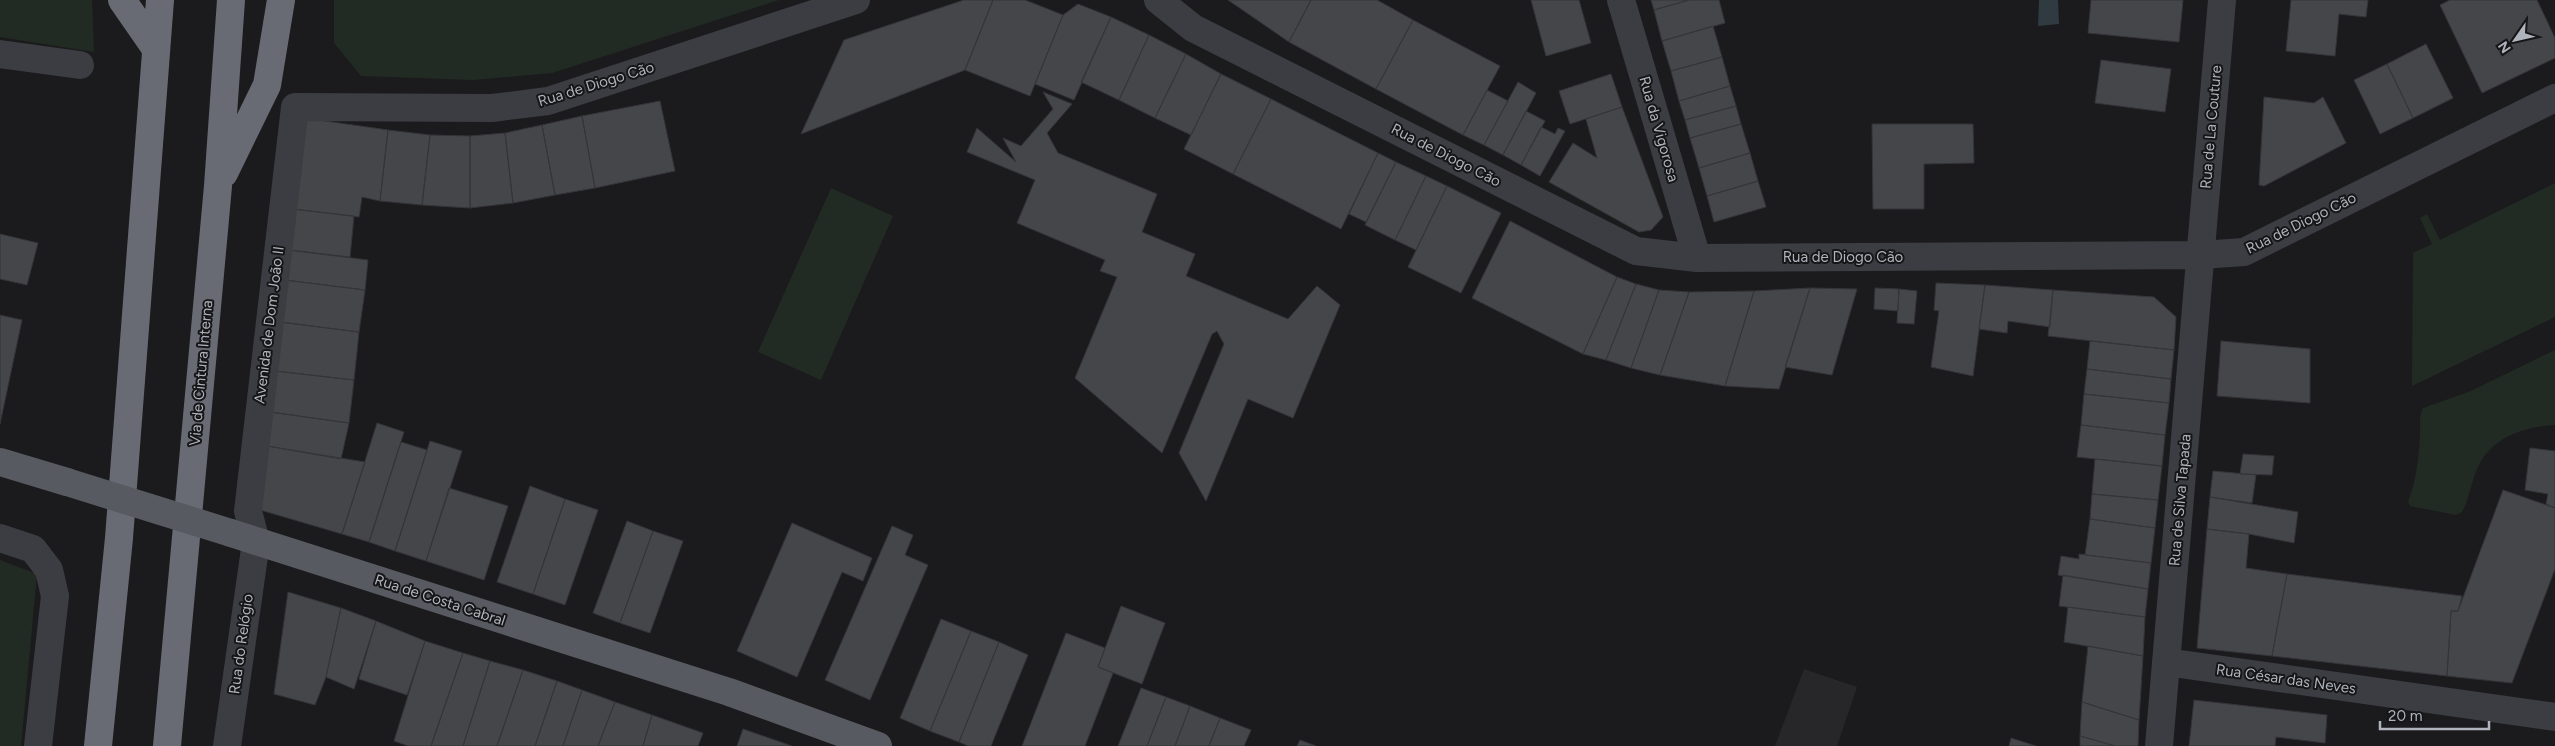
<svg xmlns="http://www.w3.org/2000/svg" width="2555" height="746" viewBox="0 0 2555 746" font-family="Figtree,sans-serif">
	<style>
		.built { fill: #27272a }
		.green { fill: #222b23 }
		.water { fill: #303b41 }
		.building { fill: #45464a; stroke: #353539 }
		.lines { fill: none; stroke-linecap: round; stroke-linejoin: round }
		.minor { stroke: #3c3d42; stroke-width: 28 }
		.major { stroke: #585a61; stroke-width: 28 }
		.highway { stroke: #686b73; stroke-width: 28 }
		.major-bridge { stroke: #585a61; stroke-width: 28 }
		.labels { text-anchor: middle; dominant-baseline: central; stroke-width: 4; stroke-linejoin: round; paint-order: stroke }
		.street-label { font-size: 15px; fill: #aeb3bc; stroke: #161618 }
	</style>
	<rect width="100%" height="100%" fill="#1b1b1d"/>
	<path class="built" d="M1804 669 1857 687 1837 746H1775Z"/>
	<path class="green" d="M0 0H92L94 52 0 37Z
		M334 0H779L552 73 473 80 361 76 334 43Z
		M2555 183V317L2412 386 2413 253 2432 244 2420 218 2427 214 2440 240Z
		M831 188 893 216 821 380 758 352Z
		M2555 350V425C2527 426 2492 437 2479 465 2471 480 2470 498 2462 512L2456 515 2410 506 2408 502C2416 481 2419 458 2420 435 2421 426 2418 417 2423 408L2471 391Z
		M0 560 37 574 21 746H0Z"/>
	<path class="water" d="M2039 0H2058L2059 24 2038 26Z"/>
	<path class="building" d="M964 0H993L965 70 801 134 844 40Z
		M993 0H1025L1063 15 1030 96 965 70Z
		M1228 0H1311L1289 42Z
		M1311 0H1377L1413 20 1376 89 1289 42Z
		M1531 0H1579L1591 43 1546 56Z
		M1651 0H1689L1654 10Z
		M1689 0H1719L1725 23 1662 41 1654 10Z
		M2091 0H2183L2179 42 2088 33Z
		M2291 0H2368L2366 17 2339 14 2335 56 2286 51Z
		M2450 0H2537L2555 38V58L2482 93 2440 5Z
		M1078 4 1111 17 1074 100 1035 84 1063 15Z
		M1111 17 1149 35 1119 100 1081 82Z
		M1413 20 1500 66 1463 135 1376 89Z
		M1713 26 1722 57 1671 71 1662 41Z
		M1149 35 1186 54 1155 118 1119 100Z
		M2426 44 2453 98 2413 118 2387 64Z
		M1186 54 1221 74 1191 135 1155 118Z
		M1722 57 1730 86 1679 101 1671 71Z
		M2101 60 2171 69 2165 112 2095 103Z
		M2387 64 2413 118 2380 134 2354 80Z
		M1221 74 1271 99 1233 174 1184 149Z
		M1611 74 1622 107 1570 124 1559 91Z
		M1518 82 1536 93 1503 155 1484 145Z
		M1730 86 1736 106 1685 120 1679 101Z
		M1487 90 1508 101 1484 145 1463 135Z
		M1043 92 1072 104 1047 133 1058 153 1157 194 1142 232 1195 254 1186 276 1288 319 1317 286 1340 305 1293 418 1248 399 1206 501 1179 453 1224 344 1217 331 1212 334 1162 453 1075 378 1117 277 1100 271 1105 260 1017 223 1035 180 967 152 977 128 1016 162 1003 138 1021 146 1053 109Z
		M2264 97 2314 103 2323 97 2346 143 2264 186 2259 185Z
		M1271 99 1378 153 1341 229 1233 174Z
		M660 101 675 171 595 188 582 116Z
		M1736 106 1741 124 1690 138 1685 120Z
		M1622 107 1663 217 1651 230 1639 232 1549 182 1573 143 1597 158 1586 119Z
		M1526 111 1545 121 1521 165 1503 155Z
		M582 116 595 188 555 195 542 125Z
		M304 118 388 130 380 201 362 197 359 217 293 209Z
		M1741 124 1750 153 1699 168 1690 138Z
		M1872 124H1973L1974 163 1924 164V209H1873Z
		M542 125 555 195 513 203 505 133Z
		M1541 127 1555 134 1558 128 1565 131 1540 176 1521 165Z
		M388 130 430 135 422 205 380 201Z
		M505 133 513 203 470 208V136Z
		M430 135 470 136V208L422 205Z
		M1378 153 1396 162 1366 222 1349 214Z
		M1750 153 1758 181 1707 196 1699 168Z
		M1396 162 1426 176 1395 240 1365 225Z
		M1426 176 1447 186 1416 250 1395 240Z
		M1758 181 1766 207 1714 222 1707 196Z
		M1447 186 1501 213 1461 293 1408 267Z
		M293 209 354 216 350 257 289 250Z
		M1510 221 1617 277 1583 354 1472 298Z
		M0 234 38 243 27 285 0 279Z
		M289 250 368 260 365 290 285 280Z
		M1617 277 1636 284 1606 360 1583 354Z
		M285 280 365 290 359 332 280 322Z
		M1936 283 1985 285 1973 376 1931 367 1939 311 1934 310Z
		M1636 284 1659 290 1631 368 1606 360Z
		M1985 285 2053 290 2050 327 2008 321 2007 333 1979 329Z
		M1810 288 1857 289 1832 375 1785 367Z
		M1810 288 1779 389 1725 386 1754 291Z
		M1875 288 1899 289 1898 311 1874 309Z
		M1899 289 1917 291 1914 324 1897 323Z
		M1659 290 1689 292 1660 375 1631 368Z
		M2053 290 2154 297 2176 317 2174 350 2048 336Z
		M1754 291 1725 386 1660 375 1689 292Z
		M0 315 22 320 0 424Z
		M280 322 359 332 354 380 275 371Z
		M2090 341 2174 350 2171 379 2087 369Z
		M2221 341 2310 349V403L2217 396Z
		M2087 369 2171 379 2169 403 2084 394Z
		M275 371 354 380 349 423 270 412Z
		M2084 394 2169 403 2165 435 2081 425Z
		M270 412 349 423 341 459 267 446Z
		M377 423 404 432 369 542 342 534Z
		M2081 425 2165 435 2162 466 2077 457Z
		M430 441 462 451 426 561 395 551Z
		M401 442 427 450 395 551 369 542Z
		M267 446 365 462 342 534 257 509Z
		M2530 448 2555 451V508L2546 504 2548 494 2525 490Z
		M2243 454 2274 456 2272 475 2240 474Z
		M2095 459 2162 466 2158 500 2092 494Z
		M2213 471 2256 475 2252 503 2210 497Z
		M530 486 565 499 533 594 497 582Z
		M449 488 508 506 484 580 426 561Z
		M2503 490 2555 508V569L2512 683 2447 676 2451 611H2458Z
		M2092 494 2158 500 2155 528 2090 519Z
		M2210 497 2298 512 2294 543 2249 534 2207 529Z
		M565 499 598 510 565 605 533 594Z
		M2090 519 2155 528 2151 563 2085 555Z
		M627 521 653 531 620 623 593 613Z
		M792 523 872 558 863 581 842 572 797 677 737 651Z
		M892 526 913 535 905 555 928 565 870 700 825 680Z
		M2207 529 2249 534 2246 568 2287 574 2272 656 2197 648Z
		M653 531 683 541 650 633 620 623Z
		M2079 554 2151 563 2148 589 2058 575 2061 556 2079 559Z
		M2287 574 2462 596 2458 611H2451L2447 676 2272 656Z
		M2063 575 2148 589 2145 617 2059 606Z
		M288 592 341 608 326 677 315 705 274 694Z
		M1121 606 1165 623 1142 684 1098 667Z
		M2068 607 2145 617 2143 656 2064 642Z
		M341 608 376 621 354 689 326 677Z
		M941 619 971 631 930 731 900 718Z
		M376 621 425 641 407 695 359 679Z
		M971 631 999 642 959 742 930 731Z
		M1066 633 1105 648 1098 667 1113 673 1085 746H1022Z
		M425 641 463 653 431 746H408L394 741Z
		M999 642 1028 655 991 746H968L959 742Z
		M2088 646 2143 656 2139 720 2082 702Z
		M463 653 490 661 463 746H431Z
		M490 661 523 670 497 746H463Z
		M523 670 557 681 535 746H497Z
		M557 681 582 690 563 746H535Z
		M1141 688 1166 697 1147 746H1118Z
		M582 690 615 702 598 746H563Z
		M1166 697 1190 706 1175 746H1147Z
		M2194 700 2327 715 2325 743 2276 737 2275 746H2189Z
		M615 702 652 715 643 746H598Z
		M2082 702 2139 720 2138 746H2115L2080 736Z
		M1190 706 1220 718 1209 746H1175Z
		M652 715 703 733 698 746H643Z
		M1220 718 1251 730 1244 746H1209Z
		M743 729 792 746H737Z
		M2080 736 2115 746H2080Z
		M2011 738 2036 746H2009Z
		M1300 740 1316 746H1297Z"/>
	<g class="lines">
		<path class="minor" d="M1158 0 1193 28 1636 251 1697 258 2201 255 2244 252 2555 98
			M1621 0 1697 258
			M0 54 80 65
			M0 538 33 549 49 570 55 596 38 746
			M2166 662 2555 717
			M227 746 256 542 248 511 295 107 492 108 548 101 856 0
			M2159 746 2222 0"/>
		<path class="major" d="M0 462 67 482
			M231 533 729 692 878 746"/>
		<path class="highway" d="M122 0 156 49
			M224 173 267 85 281 0
			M98 746 119 538 160 0
			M167 746 218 186 231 0"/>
		<path class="major-bridge" d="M67 482 231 533"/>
	</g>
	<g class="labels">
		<g class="street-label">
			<text transform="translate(596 84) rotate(-17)">Rua de Diogo Cão</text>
			<text transform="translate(2211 127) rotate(-85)">Rua de La Couture</text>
			<text transform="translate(1659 129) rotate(74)">Rua da Vigorosa</text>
			<text transform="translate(1446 155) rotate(27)">Rua de Diogo Cão</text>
			<text transform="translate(2301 223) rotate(-26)">Rua de Diogo Cão</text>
			<text x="1843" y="257">Rua de Diogo Cão</text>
			<text transform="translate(269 325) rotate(-83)">Avenida de Dom João II</text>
			<text transform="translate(201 373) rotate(-85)">Via de Cintura Interna</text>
			<text transform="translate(2180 500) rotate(-85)">Rua de Silva Tapada</text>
			<text transform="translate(440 600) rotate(18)">Rua de Costa Cabral</text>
			<text transform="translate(241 644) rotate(-82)">Rua do Relógio</text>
			<text transform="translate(2286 679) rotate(8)">Rua César das Neves</text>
		</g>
	</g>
	<g transform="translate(2515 40) rotate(236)" stroke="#161618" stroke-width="4" paint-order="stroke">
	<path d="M0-4L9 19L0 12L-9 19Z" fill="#aeb3bc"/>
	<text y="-8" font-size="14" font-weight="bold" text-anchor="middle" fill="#aeb3bc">N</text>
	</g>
	<path d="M2380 721v8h109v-8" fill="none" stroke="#aeb3bc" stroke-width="2.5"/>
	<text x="2388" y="721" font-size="15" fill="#aeb3bc" stroke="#161618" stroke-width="4" paint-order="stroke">20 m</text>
</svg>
